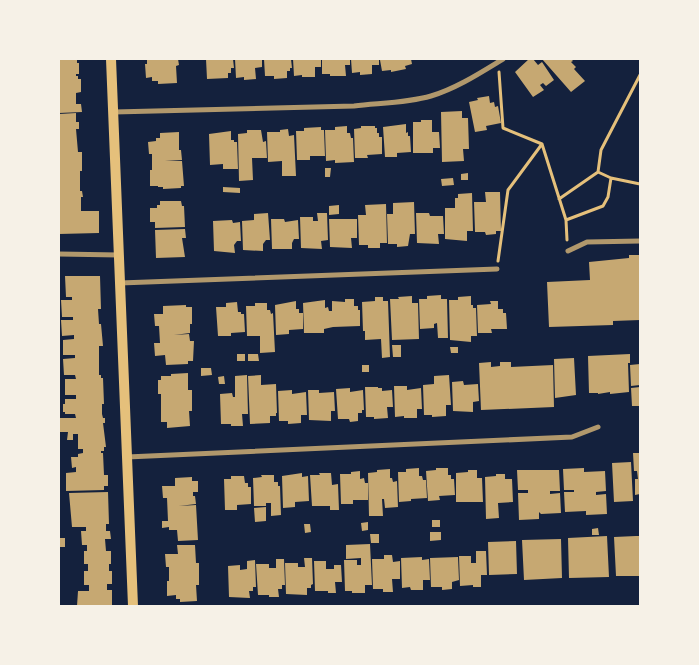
<svg xmlns="http://www.w3.org/2000/svg" width="699" height="665" viewBox="0 0 699 665" font-family="'Times New Roman',serif">
	<style>
		.building { fill: #c6a872 }
		.lines { fill: none; stroke-linecap: round; stroke-linejoin: round }
		.path { stroke: #e5c07b; stroke-width: 3 }
		.minor { stroke: #b1986c; stroke-width: 5 }
		.secondary { stroke: #e5c07b; stroke-width: 10 }
	</style>
	<rect width="100%" height="100%" fill="#14213d"/>
	<path class="building" d="M59 59H77V63H79V74H76V76H78V79H81V92L76 93V104H81L82 112 59 113Z
		M147 59H178L179 65 176 66 177 83 158 84V81H152V77L146 78 145 64H147Z
		M206 59H233L234 68H231V73H228V78L207 79Z
		M235 59H262V67L255 68 256 79 244 80V77L236 78Z
		M264 59H291L292 68H290V71H287V78L274 79V76H265Z
		M293 59H321V67H315V77H302V75L294 76Z
		M322 59H350V65H345L346 76H330V74H322Z
		M351 59H379V65H372V74L360 75V72L352 73Z
		M383 59H411L412 64 405 66 406 69 391 72V70L382 71 380 60Z
		M529 59H533L538 65 542 62 554 80 546 86 543 83 540 85 544 90 533 97 515 72Z
		M542 59H571L573 61 571 62 576 67 574 69 585 81 571 92Z
		M489 96 490 103 494 102 495 107 498 106 501 123 486 126 487 130 475 132 469 102 478 100 477 98Z
		M462 111V118H468L469 149H463L464 161 442 162 441 112Z
		M76 113V122H79V129H76L78 152H82V171H80V191H82L83 197H81V211H99V233L59 234V114Z
		M421 120H432V132H439L440 148H433V153H413V122H421Z
		M406 124V133L408 132V136H410L411 152 397 153V157H385L383 127Z
		M347 126V133H350L351 138H353L354 162 335 163V160L326 161 325 130H335V127Z
		M361 126H375V128H377V133H379V137H382V154L367 155 368 158H355L354 129 361 128Z
		M321 127V130H324L325 156H310V160H297L296 131H304V128Z
		M288 129 289 136 294 135 296 176H282V161L268 162 267 132H280V130Z
		M247 130H261L263 142 266 141 267 158H252L253 180 239 181 238 134 247 133Z
		M231 131V140H234V142H237L238 169H223V164L210 165 209 134Z
		M179 132V150H181L182 160 165 161H182L184 186H181V188L163 189V187H158V186H150V170H152V154H149L148 142 156 141V138H160V133Z
		M325 168H331L330 177H325Z
		M468 173V180H461V174Z
		M453 178 454 185 442 186 441 179Z
		M223 187 240 188V193L223 192Z
		M485 192H500L501 231H496V234L486 235 485 232H475L474 202H486Z
		M472 193 473 231H467V241L445 239V208H455V198H458V194Z
		M160 201H181L182 206H184L185 227 155 228V222H150V208H157V205H160Z
		M414 202 415 234H410L408 246 397 247V244H388L387 214H393V203Z
		M386 204 387 243H380V248H368V245H359L358 215H366L365 205Z
		M339 205V214L329 215V206Z
		M268 213 270 240H266L263 244V251L243 250 242 221 254 220V214Z
		M317 213H327L328 240 321 241 322 249 301 248 300 217H313V221H318Z
		M416 213H429L430 216H443L444 234H438L439 244 417 243Z
		M271 219H284L285 222 298 220 299 239H294L292 243V249H272Z
		M329 219H357V238H351L352 248 330 247Z
		M232 220 233 223 240 222 241 241H237L234 245 235 253 214 251 213 221Z
		M185 229 186 238H182L185 257 156 258 155 230Z
		M629 255H640V320L613 321V325L549 327 547 282 590 280 589 262 629 258Z
		M65 276H100L101 309H98L99 324H101L103 346H99V375H101V378H103L104 404H102V414L103 418H105V423H103L106 447H104V451H101V453H103L104 475H108V486H104V490L66 491V473L76 472V467L72 468 71 457H78V454L83 453V449H78V434H73V440H67L68 432H59V418H76L75 414H65V412H63V404H65V399H76V395H65V379H76L75 375H64L63 359 75 358V355H63V340L74 339V335L62 336 61 320H73V317H62L61 300H72V297H66Z
		M441 295V299H447L448 338H438L437 323 434 324V328L420 329 419 299H427V296Z
		M412 296V303H418L419 339 392 340 390 299H399L398 297Z
		M471 296V305H473V308H476L477 336H471V342L450 340 449 300H458V297Z
		M375 297H383V301H388L390 357 382 358 381 339 365 340V331H363L362 302 375 301Z
		M345 299H354V306H358V310H360V326L333 327 324 329V333H304L303 303 325 300V308L328 307 329 311H332V301L345 302Z
		M296 301V309H299V313H303V329L289 330V334L276 335 275 305Z
		M490 301H498V309H503V313H506L507 329H491L492 333H478L477 305 491 304Z
		M237 302 238 312H241V314H244L245 332 231 333V336H218L216 307H226V303Z
		M255 303H267V310H270L271 314 273 313 275 352 260 353V336H247L246 306H255Z
		M186 305V307H192V324H190V333L174 335 189 334 190 341H194L193 361H188V364L166 365 165 355 155 356 154 343H160L159 326H155L154 314H163V306Z
		M392 345H401V357H393Z
		M450 347H458V353H451Z
		M237 354H245V361H237Z
		M248 354H258L259 361H248Z
		M630 354V363H628L629 392 610 394V392L598 394V393H589L588 356Z
		M574 358 576 395 555 398 554 359Z
		M491 362V367L500 366V362H511V367L553 365 554 407 481 410 479 363Z
		M640 364V385L631 386 630 365Z
		M362 365H369V372H362Z
		M201 368H211L212 375 201 376Z
		M188 373V390H192V411H189L190 426 167 428V422H161V394H158V380H161V376H171V374Z
		M247 375 248 414H242L243 426H231V424H221L220 394 232 393 233 397H235V376Z
		M261 375V385L276 384 277 413H276V416H270V423L250 424 248 376Z
		M449 375 451 405H446V416L432 417V415H424L423 385 434 384V376Z
		M224 376 225 384H219L218 377Z
		M463 381 464 385 478 384 479 401 473 402V412L453 411 452 382Z
		M394 386H407V390L421 388 422 409H417V418H404V416L395 417Z
		M365 387H378V388H382V391L392 390 393 407H387L388 418 374 419V417H366Z
		M640 387V406H632L631 388Z
		M350 388V392L363 390 364 410H362V413H358V421L350 422 349 419H338L336 389Z
		M292 390V394L306 392 307 415H301V423L288 424V421H279L278 391Z
		M308 390H319V393L334 392 335 411H331V421L309 420Z
		M633 453H640V494L635 495V479H638L637 471H634Z
		M631 462 633 501 614 502 612 463Z
		M419 468V476H422L423 480H426L427 498 411 499V501L399 502 398 472H406V469Z
		M436 468H448V475H451V479H454L455 495 439 496 440 500 428 501 426 471 436 470Z
		M584 468V472L605 471 606 491 596 492V495L606 494 607 514 586 515V511L565 512 564 492H574V490H564L563 469Z
		M390 469V478H392L393 482 397 481 398 507 385 508 384 499H382L383 516H369L368 473 377 472V470Z
		M468 470H477V478H482L483 502H456V473L468 472Z
		M517 470H559L560 491H550V494L560 493 561 513 541 514 539 512V519L519 520 518 493H528V490H518Z
		M360 471V479L364 478 365 483H368V500H353V504H341L340 474H351V472Z
		M302 473V477L308 476 309 501 295 502V507L283 508 282 476Z
		M319 473H331L332 485 338 484 339 510H330V506H312L310 475H320Z
		M496 474H505V479H512L513 502 498 503 499 518 486 519 485 477 496 476Z
		M261 475H274V482H278V486H280L281 515 271 516V503H266V506H254L253 478 262 477Z
		M231 476H244L245 483H248V487H251V504L237 505V510H225L224 479H231Z
		M192 477V481H198V492H193V496H195L196 504 179 506 196 505 198 540 178 541 177 530H169V527L162 528V521H168L167 498H163L162 486H175V478Z
		M108 492 109 524H106V531H110L111 539H105L106 551H111V564H109V571H112V584H107V590H112V606H77L78 591H89V585H84V571H88V564H84V551H87V545H82L81 531H86V527H72L69 493Z
		M266 507V521L255 522 254 508Z
		M432 520H440V527H432Z
		M368 522V530L362 531 361 523Z
		M304 524H310L311 532 305 533Z
		M598 528 599 535H592V529Z
		M430 532H441V540L430 541Z
		M370 534H379V543H371Z
		M607 536 609 577 569 578 568 538Z
		M636 536H640V576H616L614 537Z
		M59 538H65V547H59Z
		M561 539 562 578 524 580 522 540Z
		M516 541 517 574 489 575 488 542Z
		M370 544 372 585H365V593H352V591H345L344 560H357V565H361V558L346 559V545Z
		M177 545H195L196 563H199V585H196L197 601 180 602V599H176V595L167 596V581H169V567H166L165 554H178Z
		M476 551H486L487 575H481V587H473V585L460 586 459 556H471V563H476Z
		M384 555H392L393 562 400 561V579H392L393 592H383V589H373L372 559H384Z
		M422 557V560L429 559 430 580H423V590H411L410 587 402 588 401 558Z
		M458 557 459 580 452 582V589L442 590V587H431L430 558Z
		M304 558H312L313 584 311 585V588H307V595L286 594 285 563H298V567H305Z
		M276 559H284L285 585H282V589H278L279 597H269V595H258L256 564H269V568H276Z
		M255 560 256 587H253V591H249L250 598 229 597 228 566 240 565V570L247 569V561Z
		M314 561H326V569H334V565H341L342 582H335L336 593H328V591H315Z"/>
	<g class="lines">
		<path class="path" d="M542 144 566 220
			M611 178 640 184
			M559 199 598 172
			M567 240 566 220 603 206 608 197 611 178 598 172 601 150 640 75
			M498 261 508 190 542 144 503 128 499 72"/>
		<path class="minor" d="M114 112 354 106C379 103 407 103 431 96 457 88 480 73 503 59
			M568 251 587 242 640 241
			M59 254 119 255
			M120 283 497 269
			M127 457 572 437 598 427"/>
		<path class="secondary" d="M111 59 133 606"/>
	</g>
	<rect width="699" height="665" fill="none" stroke="#f6f1e7" stroke-width="120"/>
</svg>
